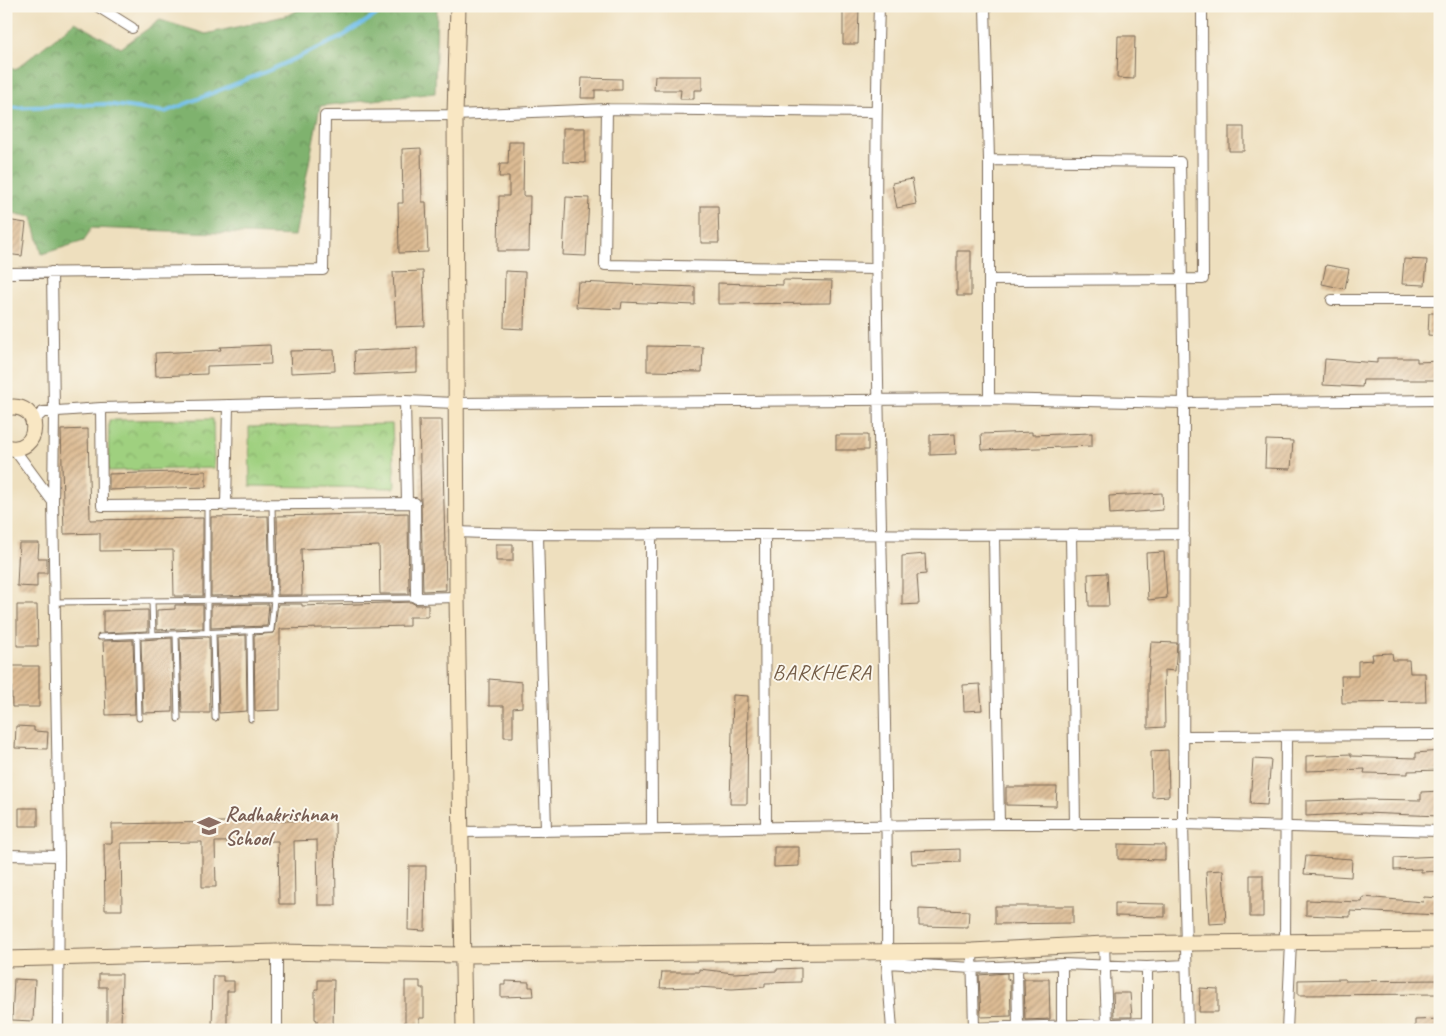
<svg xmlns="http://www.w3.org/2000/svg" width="1446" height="1036" viewBox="0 0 1446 1036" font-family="Caveat,sans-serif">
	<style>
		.forest { fill: url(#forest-crowns); stroke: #5d6e46 }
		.park { fill: url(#park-crowns); stroke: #6d7d4e }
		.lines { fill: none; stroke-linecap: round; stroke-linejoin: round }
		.stream { stroke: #71bfeb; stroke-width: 4 }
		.building { fill: url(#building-hatch) }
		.lane-casing { stroke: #7a6956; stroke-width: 7 }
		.street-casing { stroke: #7a6956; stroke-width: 12 }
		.secondary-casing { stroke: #7a6956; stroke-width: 17 }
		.lane { stroke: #fff; stroke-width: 5 }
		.street { stroke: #fff; stroke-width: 10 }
		.secondary { stroke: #f9e7c3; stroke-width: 15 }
		.labels { text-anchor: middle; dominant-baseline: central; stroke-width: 4; stroke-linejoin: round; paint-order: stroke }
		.education-label { font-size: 21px; font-weight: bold; fill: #785e54; stroke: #fbf7ec; text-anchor: start }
		.neighbourhood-label { font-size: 22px; letter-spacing: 1px; fill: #745d47; stroke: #fbf7ec }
	</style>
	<defs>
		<pattern id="forest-crowns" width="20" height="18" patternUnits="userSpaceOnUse" patternTransform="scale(1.25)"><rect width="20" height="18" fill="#7fb26e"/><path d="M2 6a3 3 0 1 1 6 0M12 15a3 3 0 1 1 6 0" fill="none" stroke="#69915a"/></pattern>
		<pattern id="park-crowns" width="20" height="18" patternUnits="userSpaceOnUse" patternTransform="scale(1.25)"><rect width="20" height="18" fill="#9fd07f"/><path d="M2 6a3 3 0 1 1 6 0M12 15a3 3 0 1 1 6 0" fill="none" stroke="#83a967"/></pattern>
		<pattern id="building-hatch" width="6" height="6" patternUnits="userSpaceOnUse" patternTransform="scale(1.25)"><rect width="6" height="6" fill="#ddbc94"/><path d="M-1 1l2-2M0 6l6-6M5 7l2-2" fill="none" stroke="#b49978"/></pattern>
	</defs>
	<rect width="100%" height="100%" fill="#fbf7ec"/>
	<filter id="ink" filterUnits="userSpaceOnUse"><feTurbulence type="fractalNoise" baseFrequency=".02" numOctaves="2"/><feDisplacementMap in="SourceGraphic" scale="10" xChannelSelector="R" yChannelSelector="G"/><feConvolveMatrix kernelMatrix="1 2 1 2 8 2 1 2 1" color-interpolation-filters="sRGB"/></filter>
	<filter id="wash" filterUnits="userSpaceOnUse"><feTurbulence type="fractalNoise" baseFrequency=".0096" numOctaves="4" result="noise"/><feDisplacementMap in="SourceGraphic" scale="20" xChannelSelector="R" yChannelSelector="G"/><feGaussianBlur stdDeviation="1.12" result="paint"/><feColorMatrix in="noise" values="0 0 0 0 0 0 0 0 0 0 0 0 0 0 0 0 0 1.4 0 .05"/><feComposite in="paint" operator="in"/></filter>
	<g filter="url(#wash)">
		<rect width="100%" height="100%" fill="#eedfbe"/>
		<path class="forest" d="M305 6H437L435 93 320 106 295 236 91 228 84 241 42 254 32 217 6 212V65L15 70 75 22 121 48 160 20 206 34 289 15Z"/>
		<path class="park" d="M213 419 214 468 108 471 109 420Z
			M392 424 395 488 250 486 249 427Z"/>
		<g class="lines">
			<path class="stream" d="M6 108 106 104 165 112 270 70 340 38 390 6"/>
		</g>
		<g id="blocks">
			<path class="building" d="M843 6H859L858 44H843Z
				M1118 36H1135L1134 79 1117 78Z
				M655 76H702V90H694V99H680L681 90H654Z
				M582 78 622 79V90H595V98H581Z
				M1229 127H1244V151H1229Z
				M563 128H585V163L563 162Z
				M509 142H524L523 196H530L529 251H498L499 196H509V177H499L500 164H508Z
				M421 148 422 202H426L428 252 399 253 398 203H403L402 149Z
				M912 179 916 204 897 208 892 183Z
				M566 197 589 198 586 256 563 255Z
				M701 206H718L719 243H701Z
				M6 220 26 223 22 256 6 254Z
				M957 251H971V296H957Z
				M1404 259 1427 260 1425 285 1402 284Z
				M1326 265 1349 269 1345 289 1322 284Z
				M423 271 425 326 396 327 393 272Z
				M505 271 525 272 524 329 504 328Z
				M783 280 832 281 831 303 718 304V283L783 285Z
				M578 282 695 287V305L622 302 621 309 576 307Z
				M1429 313H1440V336L1428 335Z
				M270 345 271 364 207 366V374L156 376 155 353 221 350 220 347Z
				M647 346 703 347 702 372 647 371Z
				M417 348V372L355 375 354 351Z
				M334 350 335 371 291 373 290 351Z
				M1377 358H1417V362L1440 361V380H1363L1362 387 1323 385 1325 359 1377 363Z
				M419 420H442L446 590 423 591Z
				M88 429 90 520 203 518V596H174L173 550 100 551V533L64 534 61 430Z
				M1032 432V435L1092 433V446L982 450 981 434Z
				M955 434 956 454 930 455V435Z
				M836 435H868V450H836Z
				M1266 440 1293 441 1291 469 1265 468Z
				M206 471V487L109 490V474Z
				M1162 493 1163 510 1110 514 1109 496Z
				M408 513 409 594H380L379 546 301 549 302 595H278L277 516Z
				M268 516 270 595 211 596V517Z
				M19 543H39L38 558H47V573H37V587L17 586Z
				M496 544H513V561H496Z
				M1164 552 1167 598 1148 600 1146 553Z
				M925 554 926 574 917 575 919 604 902 605V556Z
				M1107 573 1109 606H1089L1088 574Z
				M411 602 416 605H428V617H409V626L280 629V710L255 711 254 635 274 633 278 604H302V606Z
				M269 604 267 626 211 628V605Z
				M17 605H37L38 646H17Z
				M175 605H203V628L157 630V610L175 609Z
				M148 610V631L103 633V611Z
				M246 635 247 711 219 713 217 637Z
				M209 637 210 713H182L180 638Z
				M172 638 173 712 143 713 141 640Z
				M133 640 135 714 106 715 103 641Z
				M1151 642 1177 643 1175 671 1164 670 1165 727 1148 728V683Z
				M1392 653 1393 660H1409L1410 673H1425L1426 702 1342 703 1341 676H1358V661L1373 660 1372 654Z
				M11 666H39V707H12Z
				M489 679 522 682V707L513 708V737H504V706H489Z
				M980 684 982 710 964 711 963 685Z
				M733 695 748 696 747 804H730Z
				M16 726 34 727V731L48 732 47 749 15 748Z
				M1168 750 1169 796 1152 797 1151 751Z
				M1440 751V770L1408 771V774L1364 773 1365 769 1306 771V756L1351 754V756L1416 758V753Z
				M1253 759 1271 760 1267 805 1250 804Z
				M1006 787H1057L1056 806 1006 805Z
				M1440 791V816L1364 813 1306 816V801L1359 799 1421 800V792Z
				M19 808H38V826H19Z
				M335 820 336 905H318L317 840 294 841 295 904H279L278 841 215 842 216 887H202V842L121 843 122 910H105L104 843H112V824Z
				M1118 844 1165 845V860L1118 859Z
				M774 847H799V866L774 867Z
				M960 849V862L912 864 911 851Z
				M1306 856 1352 859 1351 877 1304 874Z
				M1440 856V871L1421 872V869L1394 870V858Z
				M409 866H426L425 931 408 930Z
				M1223 870 1226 923 1209 924 1206 871Z
				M1250 875H1263V917H1250Z
				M1363 897 1423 902 1424 897 1440 898V915L1350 911V917L1306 915V900L1362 902Z
				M1115 903 1165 904V917L1115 916Z
				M995 906H1073V923L995 924Z
				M919 909 969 911 968 927 919 926Z
				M801 968V982L765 983V987L732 989 696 987 660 988 662 972H699V969L734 973 777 971V969Z
				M1007 973V980L1010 979 1011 1016 981 1017 979 975Z
				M99 974H122L121 1030H107V987H99Z
				M213 976H223V981H234V991H227V1030H212Z
				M14 979 35 980 33 1021 12 1020Z
				M1024 979H1049L1050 1019 1025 1020Z
				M1345 979V981L1440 980V994L1298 995V980Z
				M318 980H334L333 1027H317V1020L315 1019V989H318Z
				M405 981H420V988H424V1018H419V1025H405Z
				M505 981 529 982V987H533L534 996 501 997V985H505Z
				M1200 988 1218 989V1012H1199Z
				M1113 993H1130L1132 1017H1114Z
				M1440 1019V1030H1415V1020Z"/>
		</g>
	</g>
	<g filter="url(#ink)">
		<use href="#blocks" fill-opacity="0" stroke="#7a6956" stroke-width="1"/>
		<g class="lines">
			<defs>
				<path id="lane" d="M152 601 153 635
					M55 602 416 598
					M250 632 251 719
					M207 633V506
					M213 633 215 718
					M176 634 178 719
					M137 635 139 718
					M100 637 271 630 274 599 272 506"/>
				<path id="street" d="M97 6 132 28
					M879 6C869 325 889 644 887 963L892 1030
					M985 6 989 160V399
					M607 109 605 265 877 269
					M989 160 1180 162 1184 403 1183 824 1188 1030
					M52 272 54 411 53 502 59 856 58 1030
					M6 273 323 270 325 116 455 115 607 109 875 112
					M990 280 1203 279 1202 6
					M1332 300H1440
					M405 401 407 503
					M101 408 102 506 415 503 416 598 457 597
					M33 421 43 412 101 408 405 401 456 403 989 399 1184 403 1440 400
					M14 449 53 502
					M226 506 228 405
					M457 532C557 536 657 534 756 534 899 534 1041 536 1184 534
					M651 534 652 828
					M765 534 766 827
					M1071 535 1075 825
					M538 536 546 830
					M994 536 999 824
					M1183 736 1440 735
					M461 832 999 824H1183L1440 831
					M6 855 59 856
					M1285 942 1286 736
					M1104 944 1107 1024
					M972 951 974 1028 1147 1023V967
					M277 952V1030
					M887 963 972 968 1062 964 1147 967 1186 965
					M1017 966 1018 1028
					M1062 1027V964
					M1287 1030 1291 942"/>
				<path id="secondary" d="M458 6 455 115 457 597 464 1030
					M6 408C44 399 42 457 6 447
					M6 959 277 952 462 955 972 951 1104 944 1440 940"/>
			</defs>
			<use href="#lane" class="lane-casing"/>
			<use href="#street" class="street-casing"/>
			<use href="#secondary" class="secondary-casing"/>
			<use href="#lane" class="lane"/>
			<use href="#street" class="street"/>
			<use href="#secondary" class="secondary"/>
		</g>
	</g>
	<defs>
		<symbol id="school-bare" viewBox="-9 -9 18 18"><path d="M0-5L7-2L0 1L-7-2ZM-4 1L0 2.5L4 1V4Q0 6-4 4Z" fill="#8d6e63" stroke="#fbf7ec" stroke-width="2.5" paint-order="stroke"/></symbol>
	</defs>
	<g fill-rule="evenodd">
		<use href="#school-bare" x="193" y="810" width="32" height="32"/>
	</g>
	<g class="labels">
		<g class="education-label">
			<text x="225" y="814">Radhakrishnan<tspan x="225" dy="24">School</tspan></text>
		</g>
		<g class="neighbourhood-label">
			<text x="822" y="672">BARKHERA</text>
		</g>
	</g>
	<rect width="1446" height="1036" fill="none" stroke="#fbf7ec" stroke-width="25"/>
</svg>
